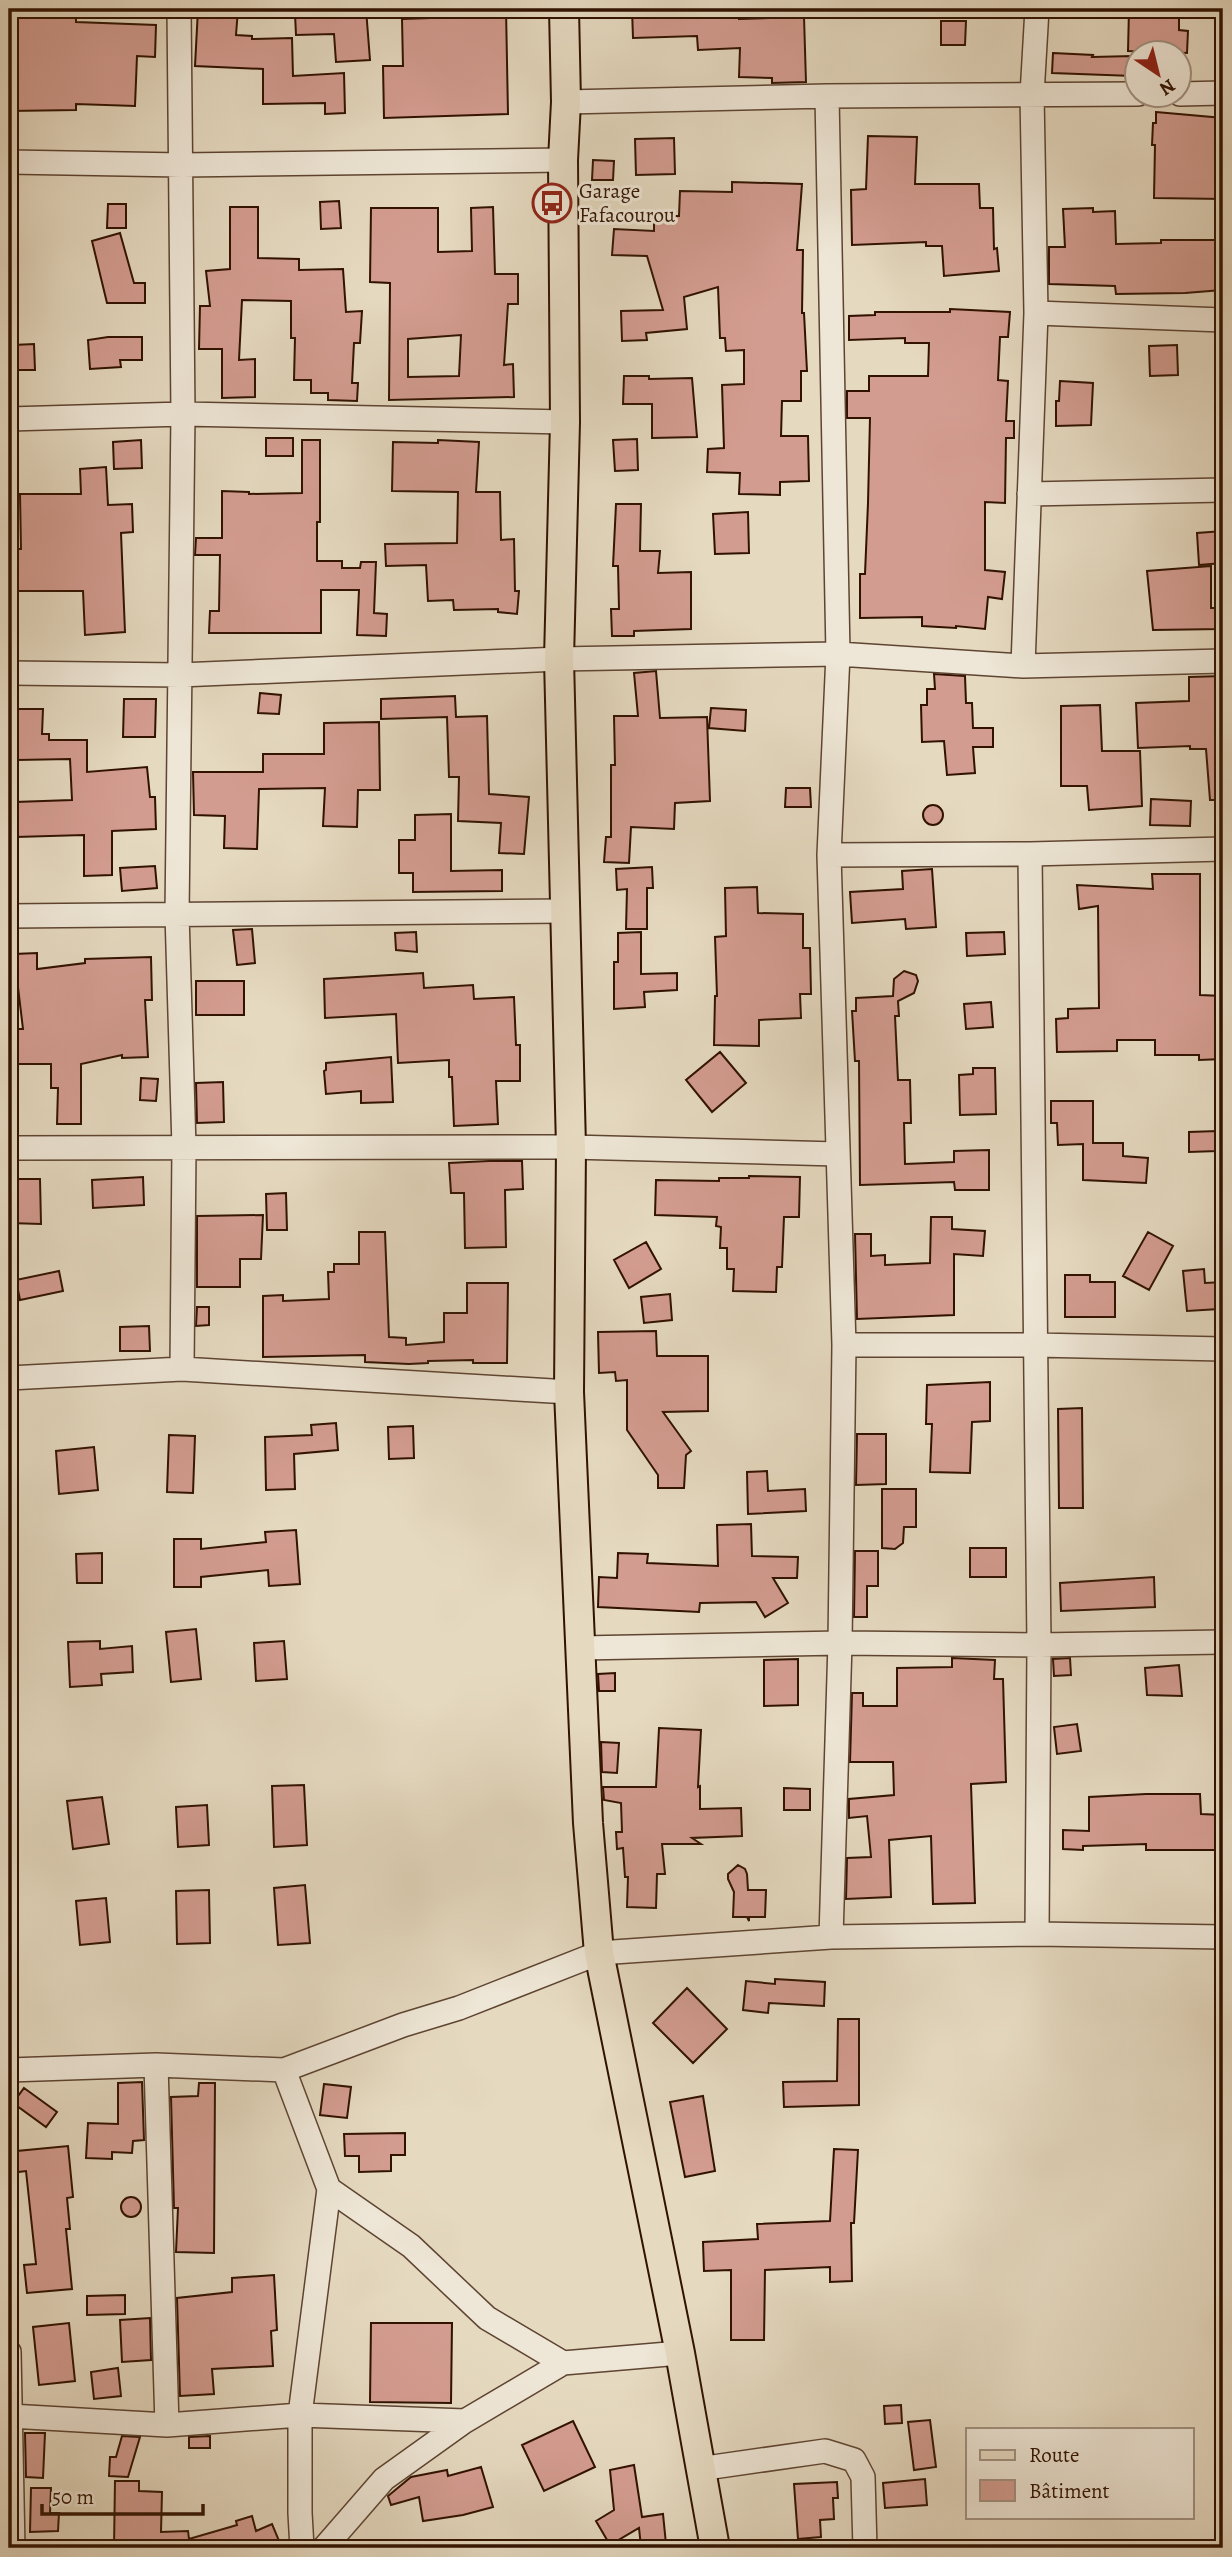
<svg xmlns="http://www.w3.org/2000/svg" width="1232" height="2557" viewBox="0 0 1232 2557" font-family="Alegreya,serif">
	<style>
		.building { fill: #d39c90; stroke: #311201; stroke-width: 2; fill-rule: evenodd }
		.lines { fill: none; stroke-linecap: round; stroke-linejoin: round }
		.minor-casing { stroke: #5e4431; stroke-width: 26 }
		.major-casing { stroke: #311201; stroke-width: 32 }
		.minor { stroke: #eee6d6; stroke-width: 23 }
		.major { stroke: #e5d9c0; stroke-width: 28 }
		.labels { text-anchor: middle; dominant-baseline: central; stroke-width: 6; stroke-linejoin: round; paint-order: stroke }
		.poi-label { font-size: 21px; fill: #311201; stroke: #eee6d6; text-anchor: start }
	</style>
	<rect width="100%" height="100%" fill="#e5d9c0"/>
	<filter id="stains"><feTurbulence type="fractalNoise" baseFrequency=".00286" numOctaves="4"/><feColorMatrix values="0 0 0 0 .2 0 0 0 0 .09 0 0 0 0 .02 0 0 0 .5 -.17"/></filter>
	<radialGradient id="worn" r=".72"><stop offset=".6" stop-color="#630" stop-opacity="0"/><stop offset="1" stop-color="#630" stop-opacity=".3"/></radialGradient>
	<path class="building" d="M198 9H238L236 35 252 36V39L292 38 293 76 344 73 345 113 325 114V103L263 104V69L195 66Z
		M337 9H366L370 60 336 62 334 34 296 35 295 14 337 12Z
		M458 9H506L508 114 384 118 383 66H403L402 19 459 17Z
		M632 9H739V19L804 17 806 82 772 83V78L739 77 740 48 698 50 697 36 633 38Z
		M1129 9H1179V30L1188 31 1187 53 1128 51Z
		M9 14H76V22L156 25 155 57 137 56 135 106 76 104V110L9 111Z
		M941 21H966L965 45H941Z
		M1053 53 1093 55 1092 57 1133 56V76L1052 73Z
		M1156 112 1223 118V199L1154 198 1155 145H1152L1153 123H1156Z
		M868 136 917 137 915 184H979L980 208H993L994 249 997 248 999 271 944 276 942 246H926V242L852 245 851 190 866 189Z
		M674 138 675 174 636 175 635 139Z
		M593 160 614 161 613 180H592Z
		M732 182 802 184 797 250H803L802 313H804L807 371H801V401H782L781 436H808L809 481 780 482V495L739 494 740 473 707 472 708 449 724 448 722 385 744 384V350L726 351 725 338H720L718 287 684 297 687 329 646 333 647 340 622 341 621 311 663 310 647 256 612 255 614 229 654 231V216H679L680 191 732 192Z
		M339 201 341 228 321 229 320 202Z
		M108 204H126V228H107Z
		M230 207H258V258L299 259V270L343 269 346 312 362 311 360 343H354L352 383H358L357 401 328 400V393H311V380H294L295 338H291V301L242 300 239 360 255 359V397L222 398V349H199L200 306H210L206 271 230 269Z
		M493 207 495 274H518V304H508L504 365 513 364 514 397 389 400 390 283 370 282 371 208H438V252L472 251 471 208ZM461 335 459 376 408 377V339Z
		M1093 208V212L1115 211 1116 244 1161 243V240H1223L1222 290 1185 293 1116 294 1115 286 1049 284V247H1065L1063 209Z
		M120 233 134 283H145V303H107L92 241Z
		M950 309 1010 312 1008 337H1000L998 380 1008 381 1006 421H1014V438H1006L1005 503 985 502V570L1005 572 1002 599 988 597 985 629 956 626V628L922 626V617L860 618V574H865L868 503 870 418H847V391H869V376H928L929 343H905V338L849 340V316L875 315V312H950Z
		M108 337H142V360H120L121 367 90 369 88 340Z
		M34 344 35 370H14L13 345Z
		M1177 345 1178 375 1150 376 1149 346Z
		M624 376H649V379L692 378 697 437 652 438V404H623Z
		M1060 381 1093 383 1091 425 1056 426V401H1059Z
		M266 438H293V456H266Z
		M637 439 638 470 615 471 613 440Z
		M141 440 142 468 114 469 113 442Z
		M302 440H320V522H317V561H342V568H360L361 562H376L374 613 387 614 386 636 357 635 359 590H321V633H209L210 611H219L220 555H195L196 538H222V491L249 492V494L302 493Z
		M438 440 479 442 476 492H500L501 540 514 539 515 591H519L517 614 498 612V609L454 610 453 600 428 601 426 565 386 566 385 544 457 543 458 492 392 491 393 442 438 443Z
		M106 467 108 505 132 504 133 532 121 533 125 632 85 635 83 591H12V549H21L20 494H81L80 469Z
		M616 504H641L640 551H660L658 573 691 572V629L634 631V636H612L611 609H619L618 566H613Z
		M748 512 749 553 715 554 713 514Z
		M1223 531V563L1199 565 1197 533Z
		M1211 566V608H1221V629L1153 630 1147 571Z
		M656 671 660 718 707 717 710 801 675 803 674 829 631 827 629 863 604 862 606 837H611V765H615L614 716H638L634 673Z
		M934 674 965 676 966 703H972L973 728H993V747H973L975 773 947 775 944 741 922 742 921 705H927V689H935Z
		M1223 676V800H1210L1206 749H1190V746L1138 748 1136 703 1189 701V677Z
		M260 693 281 695 279 714 258 713Z
		M455 696 456 717 487 716 489 794 529 797 524 854 499 853 501 823 458 821 459 777H449L447 717 381 719V699Z
		M124 699H156L155 737H123Z
		M1100 705 1102 751H1140L1142 806 1089 810 1087 786H1061V706Z
		M711 708 746 710 745 731 709 728Z
		M14 709H43L42 734H49V740H87V772L147 767 150 797H155L156 829 112 831V875L84 876V835L16 837 15 802 72 800 70 759 17 760 16 731H13Z
		M379 722 380 790H358L357 827 323 826 325 788 259 789 257 849 224 848 225 816 194 815 193 772H263V754H324V723Z
		M786 788H810L811 807H785Z
		M1151 799 1191 801 1190 826 1150 825Z
		M923 815a10 10 0 1 1 20 0a10 10 0 1 1-20 0Z
		M451 814V871L502 870V891L413 892V873H399V840H415V815Z
		M155 866 157 888 122 891 120 868Z
		M652 867 653 888H647V929H626L627 889 617 890 616 869Z
		M932 869 936 927 906 929 905 919 852 923 850 892 903 889 902 871Z
		M1152 874H1200V995L1223 996V1059L1199 1060V1055H1155V1040H1117V1051L1057 1052 1056 1019 1068 1018V1009L1099 1008 1098 906 1079 909 1077 885 1153 889Z
		M757 887 758 913 803 914V948H810L811 994H800L801 1018 759 1020V1046L714 1045 715 996H717L715 937 726 936 725 888Z
		M252 929 255 963 237 965 233 930Z
		M416 932 417 952 396 950 395 933Z
		M641 932V974L677 973V990L644 992 645 1007 614 1009V962H618V933Z
		M1004 932 1005 954 967 956 966 933Z
		M37 953V969L85 963V959L151 957 152 1000H145L148 1057 122 1058V1055L81 1064V1124H57L58 1088H51V1064H15V1029H23L14 954Z
		M904 971 916 975 918 981 914 993 898 1001 899 1016H895L898 1080H910L911 1123H904L905 1164 954 1162V1151L989 1150V1190H955L954 1182 860 1185 859 1061H855L852 1011H856V998L893 996 894 979Z
		M423 973 424 988 473 985 474 999 514 997 516 1045H520V1081H496L498 1124 454 1126 452 1077H449V1060L398 1063 396 1014 325 1018 324 979Z
		M196 981H244V1015H196Z
		M991 1002 993 1027 966 1029 964 1004Z
		M720 1052 746 1083 712 1112 686 1080Z
		M391 1057 393 1102 361 1103V1091L326 1094 324 1071 326 1070V1063Z
		M973 1068H995L996 1114 960 1115 959 1075 973 1074Z
		M141 1078 158 1079 156 1101 140 1100Z
		M223 1082 224 1122 197 1123 196 1083Z
		M1051 1101H1093V1143H1123V1156L1148 1158 1146 1183 1083 1180V1144L1058 1145 1057 1123H1051Z
		M1217 1131V1151L1189 1152V1132Z
		M489 1161H522L523 1189 505 1190 506 1247 465 1248 464 1193H451L449 1163Z
		M749 1176 800 1177 799 1217H784L782 1267H777L776 1292 733 1291 734 1269H727V1248H720L721 1227 716 1226 717 1217 655 1215 656 1180 719 1181V1178H749Z
		M143 1177 144 1205 93 1208 92 1180Z
		M14 1179H40L41 1224 9 1223V1200H13Z
		M286 1193 287 1230H267L266 1194Z
		M263 1215 261 1259H240V1287H197V1216Z
		M931 1217H952V1229L985 1231 983 1256 954 1254V1315L857 1319 855 1234H871V1256L885 1255V1265L930 1263Z
		M359 1232H385L389 1337 406 1338V1345L444 1342V1313H467V1283H508L507 1363H473V1360L428 1361V1363L409 1364 365 1362V1355L263 1357V1296L283 1295V1301L329 1299 328 1272H334V1264H359Z
		M1148 1232 1173 1246 1149 1290 1123 1276Z
		M646 1242 661 1269 629 1288 614 1260Z
		M1204 1269 1205 1283 1223 1282V1300L1218 1301 1219 1309 1187 1311 1183 1271Z
		M59 1271 63 1291 20 1300 16 1280Z
		M1065 1275H1090V1282H1115V1317H1065Z
		M670 1294 672 1320 644 1323 641 1297Z
		M197 1307H209V1325L196 1326Z
		M149 1326 150 1351H120V1327Z
		M656 1331 657 1356H708V1411L663 1412 691 1451 686 1455 684 1488H658V1475L627 1430V1380L616 1381 615 1372 599 1373 598 1332Z
		M990 1382V1421L972 1422 970 1473 930 1472 932 1424H926L927 1385Z
		M1082 1408 1083 1508H1059L1058 1409Z
		M336 1423 338 1450 294 1454 295 1489 266 1490 265 1437 312 1435 311 1425Z
		M413 1426 414 1458 389 1459 388 1427Z
		M857 1434H886V1484L856 1485Z
		M169 1435 195 1436 193 1493 167 1492Z
		M94 1447 98 1490 59 1494 56 1451Z
		M767 1471 768 1491 805 1489 806 1511 748 1514 747 1472Z
		M882 1489H916V1527H904L903 1543 895 1549 882 1548Z
		M751 1524 752 1556 798 1557 797 1578H773L788 1603 765 1617 756 1602 700 1603 699 1612 598 1607 599 1577 617 1578 618 1553 648 1554 647 1563 718 1566 717 1525Z
		M296 1530 300 1584 269 1586 268 1570 201 1577V1587H174V1539H201V1549L266 1542 265 1532Z
		M970 1548H1006V1577H970Z
		M855 1551H878V1586H867V1617H854Z
		M102 1553V1583H77L76 1554Z
		M1154 1577 1155 1607 1061 1611 1060 1583Z
		M196 1629 201 1679 171 1682 166 1632Z
		M100 1641V1649L132 1646 133 1672 101 1674 102 1685 70 1687 68 1642Z
		M284 1641 287 1679 256 1681 254 1643Z
		M952 1658 995 1660 994 1679H1003L1006 1782 971 1784 975 1903 933 1904 931 1836 889 1840 891 1897 846 1899 847 1858 871 1857 867 1816 849 1818V1799L894 1795 893 1762H850L852 1693H863V1706H897V1668L952 1667Z
		M1070 1658 1071 1675 1054 1676 1053 1659Z
		M798 1659V1705L764 1706V1660Z
		M1179 1665 1182 1696 1147 1695 1145 1668Z
		M615 1673V1691H599L598 1674Z
		M1077 1724 1081 1751 1057 1754 1054 1727Z
		M659 1728 701 1730 698 1787 700 1786V1809L741 1808 742 1836 692 1838 701 1844H662L665 1874H657L656 1908 627 1907 628 1877H625L623 1848 617 1849 616 1832H622L621 1803 604 1800 603 1787H656Z
		M601 1742 619 1743 617 1773 602 1772Z
		M304 1785 307 1845 274 1847 272 1786Z
		M784 1788 810 1789V1810H784Z
		M1146 1794H1200L1201 1814 1223 1815V1850H1146V1844L1083 1846V1850L1063 1849V1830L1089 1831V1797Z
		M102 1797 109 1844 73 1849 67 1801Z
		M207 1805 209 1845 178 1847 176 1807Z
		M738 1865 745 1869 747 1874 748 1890H766L765 1917H749V1921L747 1917H733L734 1892 728 1879V1874Z
		M305 1885 310 1943 278 1945 274 1888Z
		M209 1890 210 1943 177 1944 176 1891Z
		M106 1898 110 1942 80 1945 76 1901Z
		M775 1979 825 1982 824 2006 769 2003 768 2013 743 2010 746 1981 775 1984Z
		M687 1988 727 2029 693 2063 653 2023Z
		M838 2019H859V2105L784 2107 783 2082 837 2081Z
		M142 2082 144 2140 133 2141 132 2153 112 2152V2159L86 2158 88 2123 118 2124V2083Z
		M199 2083H215L214 2253 176 2252 178 2208H174L171 2097 198 2096Z
		M324 2084 351 2087 347 2118 320 2115Z
		M24 2088 57 2112 46 2127 13 2103Z
		M703 2096 715 2171 685 2177 670 2102Z
		M405 2133V2155H391V2171L359 2172V2156H345L344 2134Z
		M68 2146 73 2197 67 2198 70 2229H66L72 2289 27 2293 24 2265 36 2264 26 2171 18 2172 17 2151Z
		M834 2149 858 2150 854 2223H851L852 2281 830 2282V2267L765 2270 764 2340H731V2270L704 2271 703 2242 758 2239 757 2224 830 2221Z
		M121 2207a10 10 0 1 1 20 0a10 10 0 1 1-20 0Z
		M274 2275 277 2330 271 2331 273 2366 212 2369 214 2394 180 2396 177 2298 232 2292V2278Z
		M125 2295V2314L87 2315V2296Z
		M150 2318 151 2360 122 2362 120 2320Z
		M69 2323 75 2381 39 2385 33 2327Z
		M371 2323H452L451 2403 370 2402Z
		M118 2368 121 2396 94 2399 91 2372Z
		M901 2405 902 2423 885 2424 884 2406Z
		M930 2420 936 2467 914 2470 908 2422Z
		M573 2421 595 2467 544 2491 522 2445Z
		M25 2433H45L43 2478 26 2477Z
		M122 2436 140 2437 128 2477 109 2476 110 2457H116Z
		M210 2436V2448H189V2437Z
		M634 2465 642 2517 663 2514 666 2544 641 2547 639 2528 610 2545 596 2521 614 2510 610 2470Z
		M481 2467 493 2507 463 2515 423 2521 419 2497 391 2505 388 2496 411 2477 447 2470 448 2476Z
		M925 2479 927 2505 885 2508 883 2483Z
		M115 2481H139V2491L162 2492 161 2532 188 2531 189 2539 237 2525 236 2521 252 2516 256 2531 272 2524 282 2548H114Z
		M837 2482 838 2498H833L834 2519 820 2520 821 2537 798 2539 794 2484Z
		M31 2488H51L50 2513H59L58 2531 30 2532Z"/>
	<g class="lines">
		<defs>
			<path id="minor" d="M179 9 183 414 177 914 184 1147 182 1369
				M1180 94 1223 93
				M827 96 838 654 829 855 844 1345 840 1643 831 1937
				M566 102 827 96 1138 94
				M9 162 182 165 563 160
				M1036 313 1223 320
				M9 419 183 414 565 422
				M1029 494 1223 490
				M1023 666 1036 313 1032 95 1037 9
				M9 673 180 675 559 659 838 654 1023 666 1223 661
				M1030 854 1039 1645 1037 1934
				M829 855 1030 854 1223 849
				M9 916 566 911
				M9 1148 571 1147 837 1154
				M844 1345H1036L1223 1349
				M9 1378 182 1369 569 1392
				M581 1648 840 1643 1039 1645 1223 1642
				M156 2065 167 2425
				M9 2070 156 2065 284 2070 403 2025 459 2008 599 1953 831 1937 1037 1934 1223 1937
				M284 2070 329 2189 300 2415V2513L302 2548
				M329 2189 411 2246 487 2318 563 2363
				M9 2352 13 2548
				M10 2416 167 2425 300 2415 465 2421
				M699 2469 825 2451 854 2460 863 2477 865 2548
				M324 2548 384 2479 465 2421 563 2363 680 2353"/>
			<path id="major" d="M564 9 566 102 563 160 565 422 559 659 571 1147 569 1392 588 1823 599 1953 680 2353 715 2548"/>
		</defs>
		<use href="#minor" class="minor-casing"/>
		<use href="#major" class="major-casing"/>
		<use href="#minor" class="minor"/>
		<use href="#major" class="major"/>
	</g>
	<defs>
		<symbol id="bus-ring" viewBox="-11 -11 22 22"><circle r="9.5" fill="#eee6d6" stroke="#8f2418" stroke-width="1.5"/><path d="M-5-6H5V4H4V6H2V4H-2V6H-4V4H-5ZM-3.5-4V0h7V-4ZM-3.5 1.2v1.5H-2V1.2ZM2 1.2v1.5H3.5V1.2Z" fill="#8f2418"/></symbol>
	</defs>
	<g fill-rule="evenodd">
		<use href="#bus-ring" x="530" y="181" width="44" height="44"/>
	</g>
	<g class="labels">
		<g class="poi-label">
			<text x="579" y="191">Garage<tspan x="579" dy="24">Fafacourou</tspan></text>
		</g>
	</g>
	<rect width="1232" height="2557" fill="none" stroke="#e5d9c0" stroke-width="35"/>
	<rect x="10" y="10" width="1211" height="2536" fill="none" stroke="#311201" stroke-width="3.5"/>
	<rect x="18" y="18" width="1197" height="2522" fill="none" stroke="#311201" stroke-width="2"/>
	<rect x="966" y="2428" width="228" height="91" fill="#eee6d6" stroke="#a29181" stroke-width="2"/>
	<rect x="980" y="2450" width="35" height="10" fill="#e5d9c0" stroke="#a29181" stroke-width="2"/>
	<text x="1029" y="2462" font-size="21" fill="#311201">Route</text>
	<rect x="980" y="2480" width="35" height="21" fill="#d39c90" stroke="#a29181" stroke-width="2"/>
	<text x="1029" y="2498" font-size="21" fill="#311201">Bâtiment</text>
	<g transform="translate(1158 74) rotate(145)"><circle r="33" fill="#eee6d6" stroke="#a29181" stroke-width="2"/>
	<path d="M0-5L12 26L0 18L-12 26Z" fill="#8f2418"/>
	<text y="-10" font-size="19" font-weight="bold" text-anchor="middle" fill="#311201">N</text>
	</g>
	<path d="M42 2504v10h161v-10" fill="none" stroke="#311201" stroke-width="3.5"/>
	<text x="52" y="2504" font-size="21" fill="#311201" stroke="#eee6d6" stroke-width="5" paint-order="stroke">50 m</text>
	<rect width="100%" height="100%" filter="url(#stains)"/>
	<rect width="100%" height="100%" fill="url(#worn)"/>
</svg>
